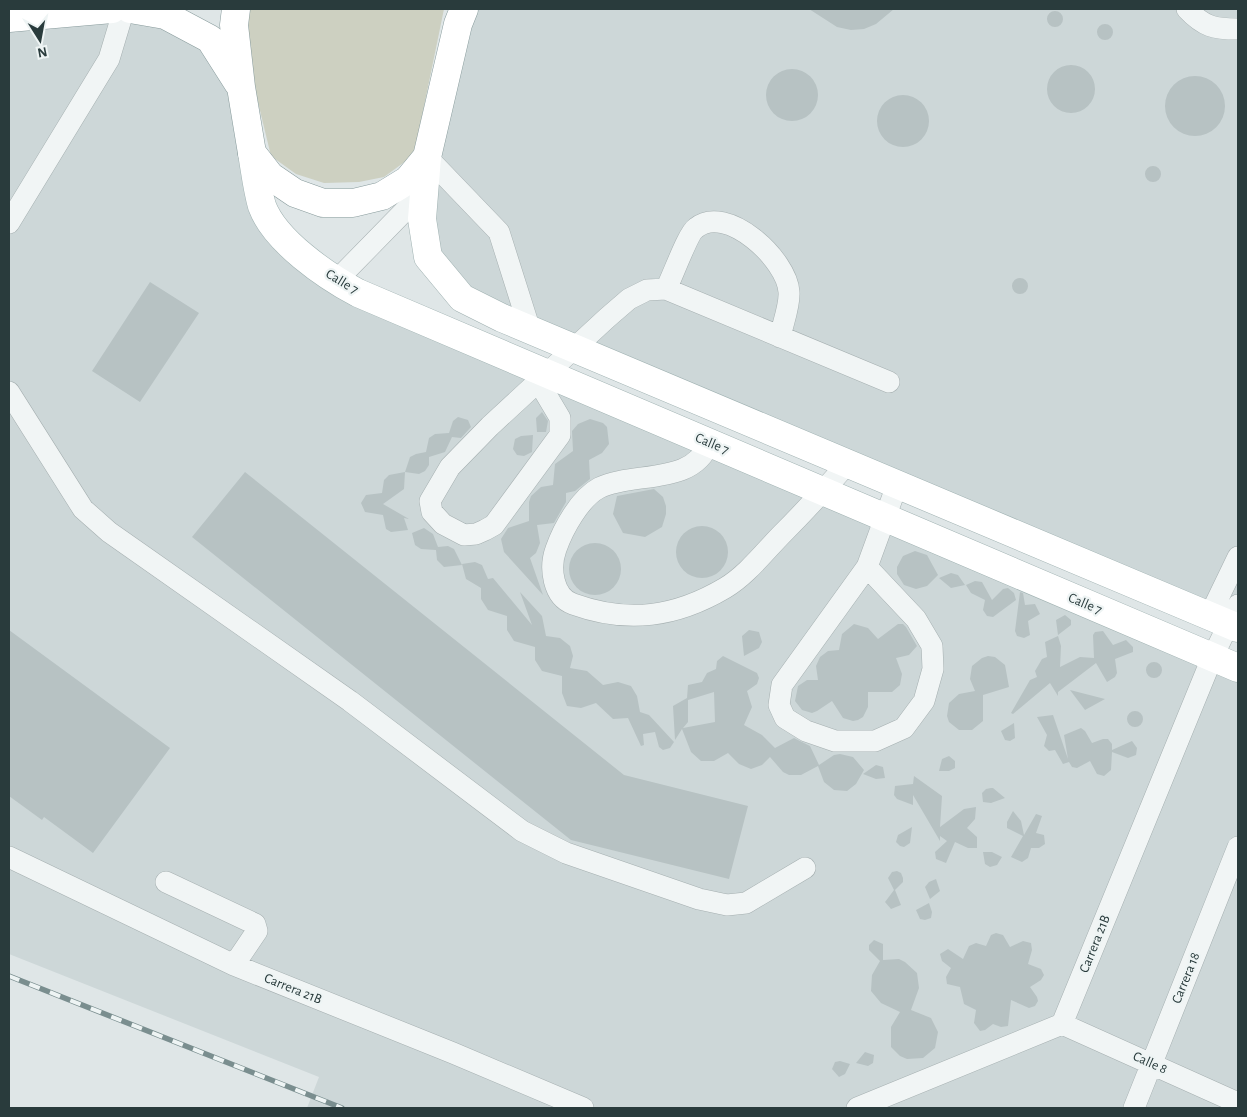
<svg xmlns="http://www.w3.org/2000/svg" width="1247" height="1117" viewBox="0 0 1247 1117" font-family="'Alegreya Sans',sans-serif">
	<style>
		.built { fill: #cdd7d8 }
		.green { fill: #cdd0c1 }
		.building { fill: #b7c2c3; fill-rule: evenodd }
		.lines { fill: none; stroke-linecap: round; stroke-linejoin: round }
		.minor-casing { stroke: #a5afb0; stroke-width: 22 }
		.major-casing { stroke: #9fb1b1; stroke-width: 29 }
		.highway-casing { stroke: #889b9c; stroke-width: 29 }
		.minor { stroke: #f1f5f5; stroke-width: 21 }
		.major { stroke: #fff; stroke-width: 28 }
		.highway { stroke: #fff; stroke-width: 28 }
		.rail-casing { stroke: #7a8e8f; stroke-width: 5.5 }
		.rail { stroke: #eef4f4; stroke-width: 4; stroke-dasharray: 11; stroke-linecap: butt }
		.labels { text-anchor: middle; dominant-baseline: central; stroke-width: 4.5; stroke-linejoin: round; paint-order: stroke }
		.street-label { font-size: 14px; fill: #293b3c; stroke: #eef4f4 }
	</style>
	<rect width="100%" height="100%" fill="#dfe6e7"/>
	<path class="built" d="M464 9H1238V628L462 298 422 219Z
		M165 15 241 87 263 207 336 281 1238 668V1108H307L319 1077 9 954V18Z"/>
	<path class="green" d="M244 9H444L414 155 384 177 359 182 324 183 296 174 271 156 249 65Z"/>
	<path class="building" d="M809 9H894L876 24 864 29 851 30 837 27Z
		M1047 19a8 8 0 1 1 16 0a8 8 0 1 1-16 0Z
		M1097 32a8 8 0 1 1 16 0a8 8 0 1 1-16 0Z
		M1047 89a24 24 0 1 1 48 0a24 24 0 1 1-48 0Z
		M766 95a26 26 0 1 1 52 0a26 26 0 1 1-52 0Z
		M1165 106a30 30 0 1 1 60 0a30 30 0 1 1-60 0Z
		M877 121a26 26 0 1 1 52 0a26 26 0 1 1-52 0Z
		M1145 174a8 8 0 1 1 16 0a8 8 0 1 1-16 0Z
		M1012 286a8 8 0 1 1 16 0a8 8 0 1 1-16 0Z
		M150 282 199 313 140 402 92 371Z
		M542 412 548 421 546 432H537L536 418Z
		M458 417 468 420 471 427 461 438 452 437 445 452 429 457V465L425 471 419 474 405 472 410 457 416 454 426 452 429 438 435 434 449 433 453 421Z
		M590 419 603 423 607 427 609 444 602 453 589 460 590 479 575 491 566 493V502L554 523 537 525 540 543 536 553 530 558 543 595 504 552 501 539 508 528 529 521V502L531 496 541 487 553 485 555 464 573 451 572 431 578 424Z
		M533 435 532 452 524 456 517 455 513 449 515 439 521 436Z
		M245 472 624 775 748 806 729 879 571 840 192 537Z
		M405 472 404 489 383 504 409 519 404 518 408 530 391 532 386 529 383 515 365 512 361 503 366 495 382 493 384 480 389 475Z
		M654 489 663 497 666 506V514L662 527 645 537 623 533 613 514 617 496Z
		M676 552a26 26 0 1 1 52 0a26 26 0 1 1-52 0Z
		M424 528 433 534 438 547 448 546 454 549 462 565 444 567 437 560 436 550 421 549 415 545 412 533Z
		M569 569a26 26 0 1 1 52 0a26 26 0 1 1-52 0Z
		M915 551 927 555 938 575 927 586 916 589 904 585 897 574V567L903 556Z
		M475 562 482 565 488 579 493 578 532 625 520 592 542 616 546 636 560 638 570 646 573 656 570 668 587 671 603 685 618 682 631 686 637 696 640 712 649 715 674 742 670 748 663 750 659 747 655 732 643 734 644 745 641 746 628 718 613 719 596 703 581 708 567 706 562 693V676L542 671 535 660V647L514 641 507 630V616L488 610 481 599V588L466 579 462 564Z
		M951 573 958 575 965 585 951 588 939 578Z
		M975 581 982 582 992 600 1003 589 1008 588 1014 593 1016 600 993 617 987 616 983 610 985 600 971 593 966 585Z
		M1020 592 1023 593 1025 605 1035 604 1040 614 1028 621 1030 635 1024 638 1017 636 1015 631Z
		M1065 615 1071 620V625L1058 635 1056 620Z
		M854 624 868 628 878 639 898 624H903L906 627 917 646 909 655 896 658 902 674 900 685 892 692H868V707L863 717 858 720 853 721 843 718 832 701 817 711 812 713 802 710 795 701 798 686 807 680H818L816 666 820 657 828 651 839 650 842 634Z
		M9 630 170 748 93 853 44 817 42 820 9 796Z
		M749 630 759 632 762 642 759 648 744 656 742 636Z
		M1103 631 1113 645 1126 640 1133 647V652L1115 659 1117 673 1115 677 1107 682 1096 663 1058 692V696L1050 683 1013 714 1011 713 1030 680 1037 677 1035 671 1042 659 1047 657 1045 642 1058 636 1061 646 1060 667 1080 657 1094 658 1093 635 1095 632Z
		M723 656 757 673 759 678 757 684 747 691 752 707 744 725 762 735 775 748 794 738 810 746 819 765 834 755 840 754 853 757 864 770 856 784 847 791 834 790 824 782 818 766 801 775H789L783 772 770 757 762 765 751 769 739 764 728 753 714 761H701L691 752 682 729 675 740 673 706 687 698 688 685 702 682 707 673 716 669 717 661ZM714 692 715 722 683 728 688 722V700Z
		M988 656 995 657 1005 665 1009 687 983 695V721L972 730H959L949 722 947 716 949 703 959 694 975 691 970 679 972 666 982 658Z
		M1146 670a8 8 0 1 1 16 0a8 8 0 1 1-16 0Z
		M1070 690 1105 699 1085 710Z
		M1127 719a8 8 0 1 1 16 0a8 8 0 1 1-16 0Z
		M1053 715 1068 759 1064 735 1081 728 1085 731 1092 743 1103 739H1108L1112 744V750L1132 741 1137 748 1136 755 1128 758 1112 752 1111 770 1104 776 1097 774 1090 761 1077 768 1072 767 1069 762 1063 764 1055 750 1049 751 1044 746 1047 735 1037 717Z
		M1014 723 1015 738 1010 741 1005 740 1001 731Z
		M949 756 955 761V768L949 771H939L942 759Z
		M876 765 883 767 885 778 876 779 863 774Z
		M914 776 942 796 940 827 964 809 976 807 975 819 967 828 977 837V848H968L955 842 946 863 936 859 935 852 947 841 940 836V841L913 795V805L897 799 894 795 895 786 913 784Z
		M991 788H993L1005 798 991 803 983 802 982 793 986 789Z
		M1013 811 1021 821 1024 835 1036 814 1042 816 1036 833 1044 835 1045 844 1039 848H1031L1028 858 1022 862 1011 857 1023 836 1007 828V822Z
		M912 827 910 843 904 847 900 846 896 842 898 835Z
		M983 852H992L1002 857 997 865 990 867 985 864Z
		M897 871 901 873 903 878V882L895 890 901 905 891 909 885 902 894 890 888 878 892 872Z
		M936 879 940 891 930 899 925 887 929 882Z
		M929 903 932 912 931 918 925 920 920 919 916 910Z
		M996 933 1003 935 1010 947 1023 941 1031 943 1032 950 1028 964 1041 969 1044 975 1041 980 1030 987 1037 997 1038 1001 1035 1006 1029 1008 1011 1000 1008 1026 1001 1027 993 1024 985 1030 980 1031 974 1023 976 1010 964 1004 960 987 947 984 946 977 951 968 942 961 940 954 948 949 963 959 969 946 976 943 986 946 991 935Z
		M874 940 883 944V960L899 959 905 962 917 973 919 988 911 1010 931 1018 938 1032 935 1048 923 1058 907 1059 900 1056 891 1047V1027L900 1012 881 1003 871 991 872 975 880 961 869 950V945Z
		M865 1052 874 1055 873 1063 868 1066 856 1063Z
		M840 1061 850 1064 845 1074 839 1077 832 1069 835 1062Z"/>
	<g class="lines">
		<defs>
			<path id="minor" d="M1187 9C1204 27 1214 29 1238 29
				M427 157 499 232 530 330
				M9 223 109 59 124 9
				M336 281 424 191
				M666 289C672 278 688 233 696 228 726 203 787 259 789 292 790 305 783 323 780 337
				M538 381 560 418V435L494 525 485 530 476 534 464 535 443 524 432 512 430 501 450 467 490 426 607 318 629 299 647 290 666 289 889 382
				M9 392 83 509 109 532 350 701 522 831 566 853 699 899 727 905 746 903 805 868
				M709 443C693 486 633 471 599 488 580 498 563 529 556 549 549 568 553 597 573 604 628 624 676 617 725 588 747 575 765 551 783 533 805 511 826 488 847 464
				M867 567 916 619 932 646 933 669 924 701 904 728 875 741H835L806 731 785 718 779 705 782 685 867 567 897 485
				M1210 615 1238 557
				M9 857 234 965 453 1053 583 1108
				M166 882 255 924 257 931 234 965
				M1062 1024 1238 1103
				M857 1108 1062 1024 1212 658 1238 605
				M1134 1108 1238 847"/>
			<path id="major" d="M252 153C255 170 257 189 262 206 275 241 326 276 358 293L1238 668
				M427 157 422 219 428 257 462 298 502 318 1238 628"/>
			<path id="highway" d="M130 9 165 15 210 39 238 83
				M236 9 234 25 241 87 252 153 270 176 295 193 323 203H353L382 196 408 180 427 157 458 24 464 9
				M9 18 112 9"/>
		</defs>
		<use href="#minor" class="minor-casing"/>
		<use href="#major" class="major-casing"/>
		<use href="#highway" class="highway-casing"/>
		<use href="#minor" class="minor"/>
		<use href="#major" class="major"/>
		<use href="#highway" class="highway"/>
		<defs>
			<path id="rail" d="M9 976 342 1108"/>
		</defs>
		<use href="#rail" class="rail-casing"/>
		<use href="#rail" class="rail"/>
	</g>
	<g class="labels">
		<g class="street-label">
			<text transform="translate(342 282) rotate(31)">Calle 7</text>
			<text transform="translate(712 444) rotate(23)">Calle 7</text>
			<text transform="translate(1085 604) rotate(23)">Calle 7</text>
			<text transform="translate(1095 944) rotate(-68)">Carrera 21B</text>
			<text transform="translate(1186 978) rotate(-68)">Carrera 18</text>
			<text transform="translate(293 989) rotate(22)">Carrera 21B</text>
			<text transform="translate(1150 1063) rotate(24)">Calle 8</text>
		</g>
	</g>
	<rect width="1247" height="1117" fill="none" stroke="#293b3c" stroke-width="20"/>
	<g transform="translate(40 40) rotate(169)" stroke="#eef4f4" stroke-width="4" paint-order="stroke">
	<path d="M0-4L9 19L0 12L-9 19Z" fill="#293b3c"/>
	<text y="-8" font-size="14" font-weight="bold" text-anchor="middle" fill="#293b3c">N</text>
	</g>
</svg>
